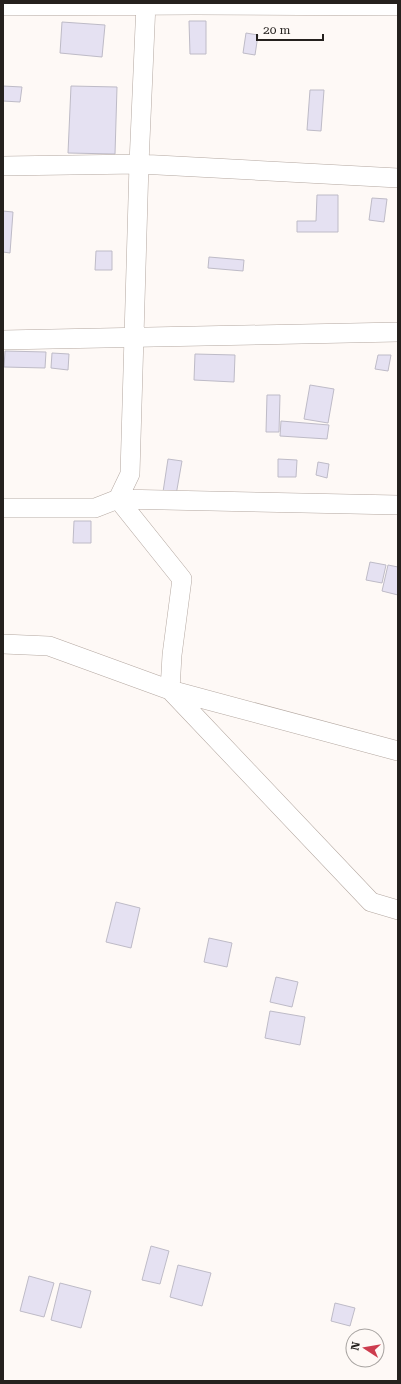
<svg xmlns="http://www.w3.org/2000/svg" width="401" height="1384" viewBox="0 0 401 1384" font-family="'Roboto Serif',serif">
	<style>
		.building { fill: #e5e1f2; stroke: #bebbc7 }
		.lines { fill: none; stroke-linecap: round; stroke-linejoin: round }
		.minor-casing { stroke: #b4a8a1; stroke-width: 20 }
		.minor { stroke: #fff; stroke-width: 19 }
	</style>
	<rect width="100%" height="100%" fill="#fef9f6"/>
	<path class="building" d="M189 21H206V54H190Z
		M62 22 105 25 102 57 60 53Z
		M246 33 258 35 255 55 243 53Z
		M3 86 22 87 20 102 3 101Z
		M71 86 117 87 115 154 68 153Z
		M310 90H324L321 131 307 130Z
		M317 195H338V232H297V221H316Z
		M372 198 387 199 384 222 369 220Z
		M3 211 13 212 10 253 3 252Z
		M96 251H112V270H95Z
		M209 257 244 260 243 271 208 268Z
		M5 351 46 352 45 368 4 367Z
		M52 353 69 354 68 370 51 368Z
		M195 354 235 355 234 382 194 380Z
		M378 355H391L388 371 375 369Z
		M310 385 334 389 328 423 304 419Z
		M267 395H280L279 432H266Z
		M281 421 329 425 327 439 280 436Z
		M168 459 182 461 176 495 163 492Z
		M278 459 297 460 296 477H278Z
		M318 462 329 464 327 478 316 475Z
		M74 521H91V543H73Z
		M370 562 386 565 382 583 366 580Z
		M388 565 398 567V595L382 591Z
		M116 902 140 908 131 948 106 942Z
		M209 938 232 943 227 967 204 962Z
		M276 977 298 982 292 1007 270 1002Z
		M270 1011 305 1017 300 1045 265 1038Z
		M151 1246 169 1251 160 1284 142 1280Z
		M178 1265 211 1273 202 1306 170 1297Z
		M29 1276 54 1283 44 1317 20 1311Z
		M60 1283 91 1291 81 1328 51 1320Z
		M335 1303 355 1308 350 1326 331 1321Z"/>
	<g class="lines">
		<defs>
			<path id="minor" d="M3 6 195 5 398 6
				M3 166 139 164 398 178
				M3 340 398 332
				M118 499 182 579 172 655 170 690 371 902 398 910
				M118 499 398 505
				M3 508H95L118 499 130 474 139 164 146 3
				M3 644 49 646 170 690 398 751"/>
		</defs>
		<use href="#minor" class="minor-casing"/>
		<use href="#minor" class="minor"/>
	</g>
	<rect width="401" height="1384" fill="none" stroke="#25211e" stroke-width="8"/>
	<g transform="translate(365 1348) rotate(282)"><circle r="19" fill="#fef9f6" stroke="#a7a3a0"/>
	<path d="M0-3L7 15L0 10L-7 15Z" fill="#cd3c4e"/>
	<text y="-6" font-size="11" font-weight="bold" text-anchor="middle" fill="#25211e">N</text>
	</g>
	<path d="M257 34v6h66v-6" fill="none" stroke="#25211e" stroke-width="2"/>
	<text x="263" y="34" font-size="12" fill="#25211e" stroke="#fef9f6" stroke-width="3" paint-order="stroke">20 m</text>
</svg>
